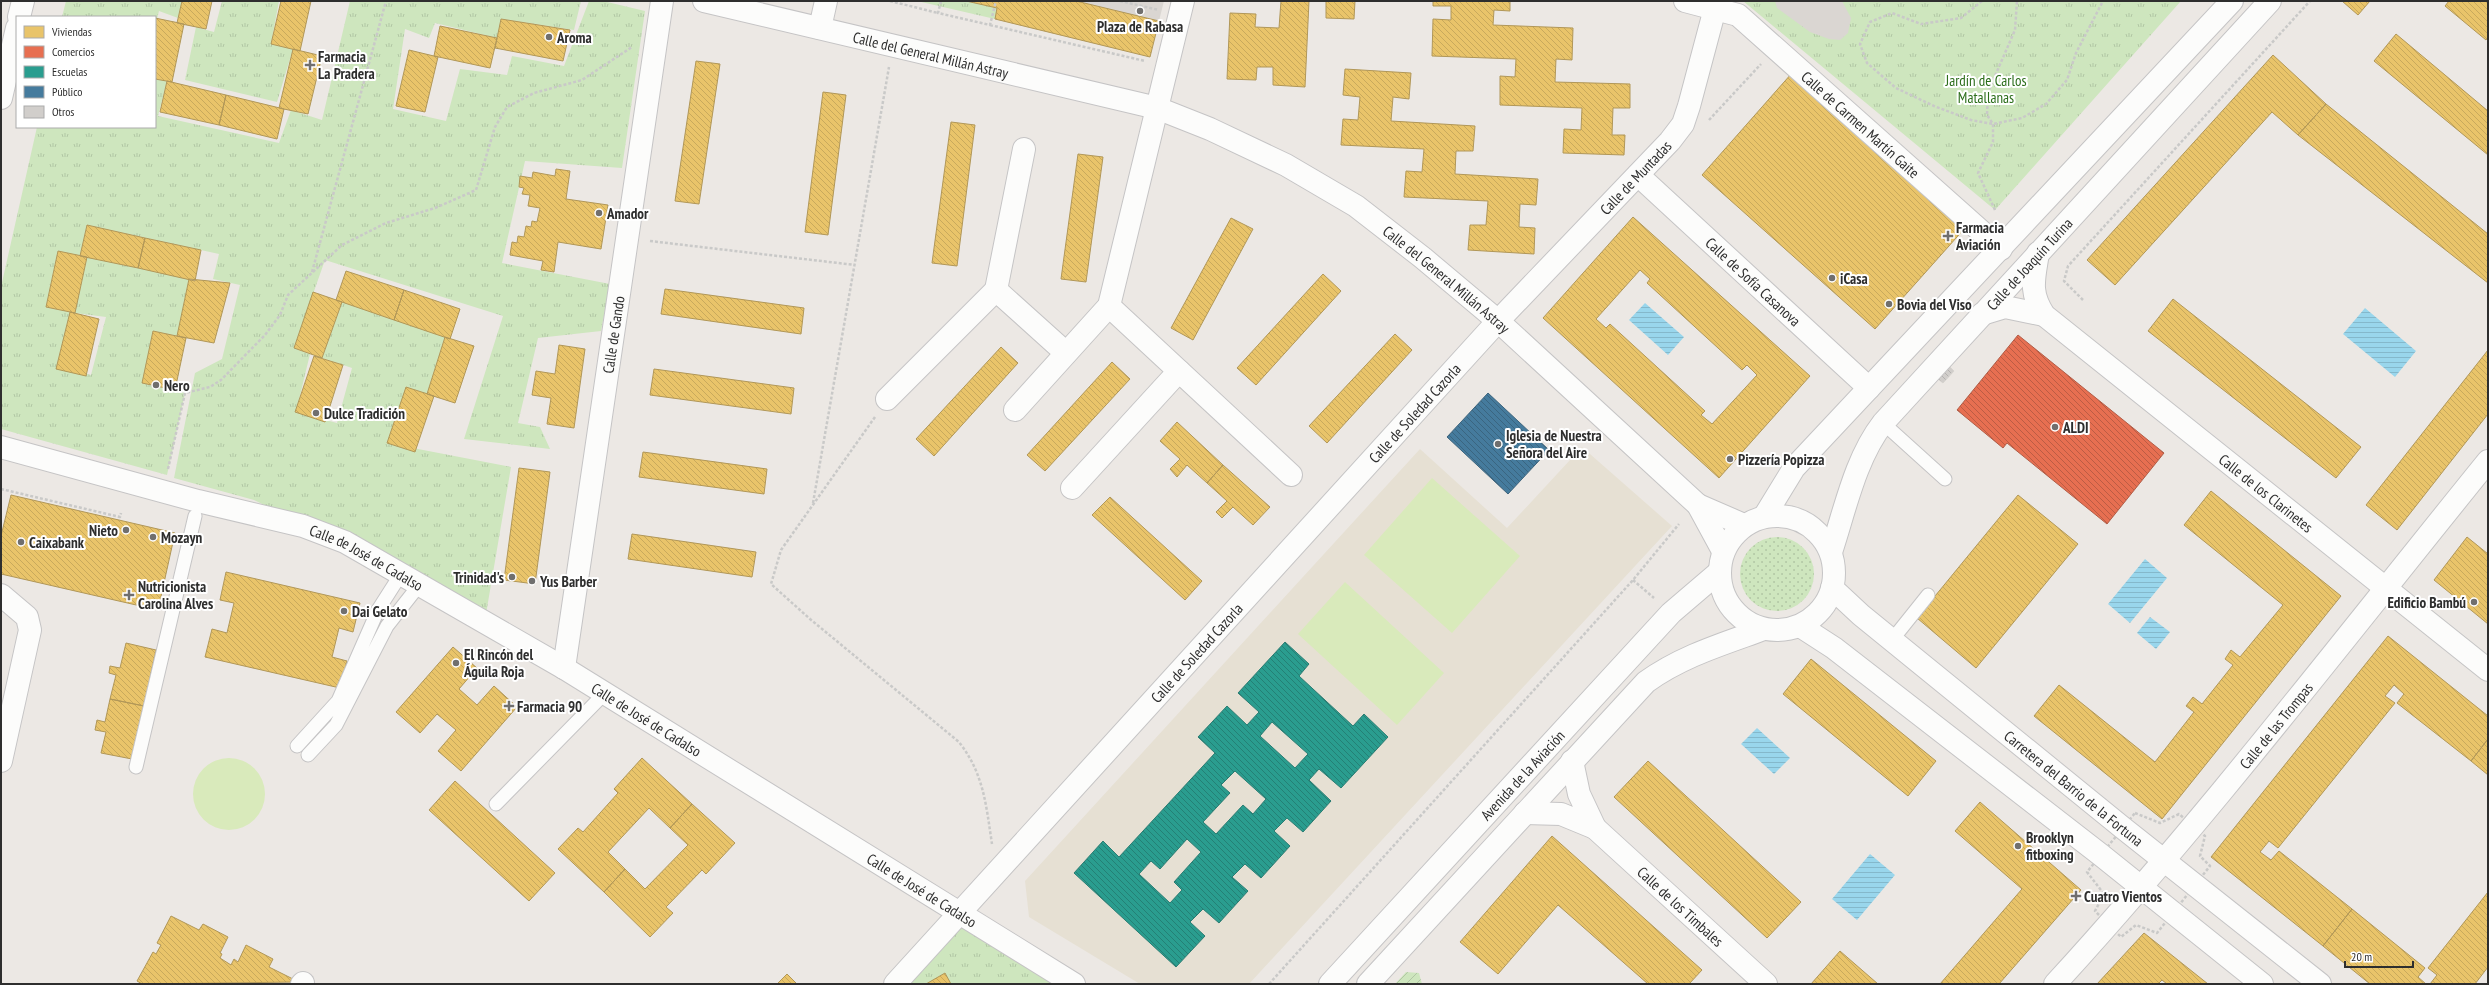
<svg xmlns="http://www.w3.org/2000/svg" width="2489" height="985" viewBox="0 0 2489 985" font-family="'PT Sans Narrow',sans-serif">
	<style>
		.education { fill: #e6e0d3 }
		.grass { fill: url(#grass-dots) }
		.park { fill: url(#park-tufts) }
		.garden { fill: url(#garden-furrows) }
		.pitch { fill: #d9eabb }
		.plaza { fill: #dad6d2 }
		.water { fill: url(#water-rules) }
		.homes { fill: url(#homes-back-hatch); stroke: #b19758; fill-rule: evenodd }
		.shops { fill: url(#shops-back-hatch); stroke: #b05c46 }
		.schools { fill: url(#schools-back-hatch); stroke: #2b7c72; fill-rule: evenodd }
		.public { fill: url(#public-back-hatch); stroke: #3e647c }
		.building { fill: url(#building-back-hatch); stroke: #d7d4d0 }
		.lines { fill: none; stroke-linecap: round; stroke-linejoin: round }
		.service-casing { stroke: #c5c4c5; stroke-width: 15 }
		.minor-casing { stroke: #c5c4c5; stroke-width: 24 }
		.secondary-casing { stroke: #c5c4c5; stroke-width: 24 }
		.path { stroke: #c9c9c8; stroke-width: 2.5; stroke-dasharray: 3 2; stroke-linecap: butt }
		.service { stroke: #fcfcfb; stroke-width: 13 }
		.minor { stroke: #fcfcfb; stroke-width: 22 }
		.secondary { stroke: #fcfcfb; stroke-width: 22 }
		.poi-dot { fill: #706f6e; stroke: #fff; stroke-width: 1.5 }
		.labels { text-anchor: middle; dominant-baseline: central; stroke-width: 4; stroke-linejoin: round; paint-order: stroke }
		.poi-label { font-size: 15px; font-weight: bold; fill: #2e2e2e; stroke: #fff; text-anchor: start }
		.street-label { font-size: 15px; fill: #2e2e2e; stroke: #fff }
		.park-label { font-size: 15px; fill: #2c6e1b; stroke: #fff }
	</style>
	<defs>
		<pattern id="grass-dots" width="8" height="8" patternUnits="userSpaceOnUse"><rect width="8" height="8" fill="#cee6be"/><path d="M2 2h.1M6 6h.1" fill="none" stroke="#b1c6a4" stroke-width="1.8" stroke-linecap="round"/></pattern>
		<pattern id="park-tufts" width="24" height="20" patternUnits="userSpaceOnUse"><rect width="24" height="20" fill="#cee6be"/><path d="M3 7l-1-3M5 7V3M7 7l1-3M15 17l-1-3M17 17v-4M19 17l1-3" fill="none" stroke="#b1c6a4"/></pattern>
		<pattern id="garden-furrows" width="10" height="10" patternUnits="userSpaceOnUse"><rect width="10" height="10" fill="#cee6be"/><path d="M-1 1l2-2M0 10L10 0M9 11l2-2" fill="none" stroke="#b1c6a4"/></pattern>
		<pattern id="water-rules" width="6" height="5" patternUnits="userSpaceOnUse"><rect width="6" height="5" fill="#99d6ec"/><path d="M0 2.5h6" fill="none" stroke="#84b8cb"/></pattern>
		<pattern id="homes-back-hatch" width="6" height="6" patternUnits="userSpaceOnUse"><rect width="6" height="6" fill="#e9c46a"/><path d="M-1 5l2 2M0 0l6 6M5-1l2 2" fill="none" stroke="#c8a95c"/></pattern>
		<pattern id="shops-back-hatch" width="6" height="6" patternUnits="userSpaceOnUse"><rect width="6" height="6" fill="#e76f51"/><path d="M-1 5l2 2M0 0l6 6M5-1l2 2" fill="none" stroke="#bc5c44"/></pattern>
		<pattern id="schools-back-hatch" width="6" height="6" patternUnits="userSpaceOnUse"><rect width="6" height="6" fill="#2a9d8f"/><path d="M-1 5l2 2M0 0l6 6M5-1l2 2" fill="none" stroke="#248075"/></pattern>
		<pattern id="public-back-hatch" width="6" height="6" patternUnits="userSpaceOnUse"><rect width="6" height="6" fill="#457b9d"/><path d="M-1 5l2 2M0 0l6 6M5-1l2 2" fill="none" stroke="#3a6580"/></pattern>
		<pattern id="building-back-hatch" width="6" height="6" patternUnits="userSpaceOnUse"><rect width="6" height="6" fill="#d1cecb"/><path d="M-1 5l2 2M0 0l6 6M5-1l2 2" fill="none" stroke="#b4b1af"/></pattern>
	</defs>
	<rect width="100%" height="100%" fill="#ece8e4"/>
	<path class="education" d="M1582 447 1672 526 1249 984H1140L1029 917 1025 881 1420 449 1507 528Z"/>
	<path class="grass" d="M1740 574a37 37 0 1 1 74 0a37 37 0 1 1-74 0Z"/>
	<path class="park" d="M66 1H182L178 18 159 11 155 27V17H62Z
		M222 1H279L271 44 293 49 277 102 185 80 196 27 214 32Z
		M350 1H581L574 30 501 19 497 38 435 23 429 38 405 29 393 109 446 121 460 69 507 75 512 56 564 66 589 1H603L645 11 622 168 525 161 502 263 610 284 601 331 538 338 518 423 540 427 550 449 464 439 503 316 325 260 294 348 310 354 296 412 337 423 352 368 322 358 342 302 445 337 427 394 387 443 511 467 486 614 254 500 174 478 195 373 222 359 240 285 213 279 219 254 87 225 80 256 58 251 46 307 70 312 57 365 91 375 106 317 75 313 87 257 189 279 177 336 153 331 142 383 185 393 167 475 1 429V287L37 127H155V79L167 81 158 116 279 143 291 110 322 120Z
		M917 1H966L997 8 995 19Z
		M1743 1H2181L1995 210Z
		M961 914 1067 984H900Z"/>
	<path class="garden" d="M1406 972 1419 973 1422 984H1395Z"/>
	<path class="pitch" d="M1432 478 1520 556 1452 633 1364 555Z
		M1345 582 1444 673 1397 725 1298 634Z
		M193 794a36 36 0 1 1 72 0a36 36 0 1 1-72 0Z"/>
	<path class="plaza" d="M1076 1H1164L1159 21Z
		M1775 1H1842L1851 18 1848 33 1840 40 1829 39 1810 32 1777 8Z"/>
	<path class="water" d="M1645 303 1684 337 1668 355 1629 320Z
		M2365 308 2416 351 2395 377 2343 334Z
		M2145 559 2167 578 2130 623 2108 604Z
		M2150 617 2170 632 2156 649 2137 633Z
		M1757 728 1790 758 1774 774 1741 744Z
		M1870 854 1895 875 1857 920 1832 899Z"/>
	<path class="homes" d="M182 1H212L206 29 177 23Z
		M281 1H311L300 51 271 44Z
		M966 1H1076L1159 21 1150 57 995 19 997 8Z
		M1281 1H1309L1305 87 1273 85V67H1257L1256 80 1227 79 1230 13 1256 14 1255 27 1279 28Z
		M1318 1H1355L1354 19 1326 18V1Z
		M1433 1H1510V11L1494 10 1493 25 1573 28 1572 60 1556 59 1555 82 1630 84V108H1613L1612 135H1625L1624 155 1563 153 1564 129 1581 130 1582 108 1500 105V76L1515 77 1516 59 1432 56 1433 19 1451 20V6H1433Z
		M2342 1H2370L2358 15Z
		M2449 1H2488V37L2486 40 2445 6Z
		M155 18 184 24 172 82 155 79Z
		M501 19 570 30 563 61 495 48Z
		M440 26 497 38 490 68 434 56Z
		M2396 34 2488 111V155L2374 61Z
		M293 49 322 56 308 114 279 108Z
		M409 50 438 57 425 112 396 106Z
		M2273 55 2326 104 2298 135 2272 112 2115 285 2087 260Z
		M696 61 720 64 699 204 675 201Z
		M1345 69 1411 73 1409 99 1393 97 1391 121 1475 126 1473 151H1456L1455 174 1538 179 1536 205 1520 204 1519 227 1535 228 1534 254 1468 250 1470 225H1486L1488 201 1404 197 1406 171 1422 172 1424 149 1341 145 1343 119 1358 120 1360 97 1343 95Z
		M1792 73 1965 228 1875 329 1702 175Z
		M167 81 226 95 219 125 160 112Z
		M823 92 846 95 828 235 805 232Z
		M226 95 284 109 277 139 219 125Z
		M2326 104 2488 234V283L2298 135Z
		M951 122 975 125 957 266 932 263Z
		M1078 154 1103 157 1086 282 1061 279Z
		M556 169 570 171 566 199 608 205 601 249 558 242 554 272 541 270 543 261 510 255 512 242 517 243 518 236 524 237 526 226 531 227 532 221 537 222 540 208 528 206 530 195 522 194 524 188 519 187 520 176 532 178 533 172 555 176Z
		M1633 217 1810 376 1719 478 1543 318ZM1640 270 1650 279 1647 283 1742 370 1747 365 1757 375 1712 424 1701 415 1705 411 1610 324 1606 328 1596 319Z
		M1231 218 1253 229 1193 340 1171 328Z
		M87 225 145 238 138 268 80 256Z
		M145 238 201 250 195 281 138 268Z
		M58 251 87 257 75 313 46 307Z
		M346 271 404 290 394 320 336 300Z
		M1323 274 1341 291 1256 385 1237 368Z
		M189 279 230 283 214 343 177 336Z
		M665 289 804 308 801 334 661 314Z
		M404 290 460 309 450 339 394 320Z
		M313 292 342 302 322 358 294 348Z
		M2173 299 2361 447 2336 478 2148 331Z
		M70 312 99 319 86 376 56 369Z
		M153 331 186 338 175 390 142 383Z
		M1395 334 1412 350 1327 443 1309 426Z
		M445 337 474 346 455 403 427 394Z
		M559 345 585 349 574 428 547 424 551 398 532 395 536 371 555 374Z
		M1001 347 1018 363 934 456 916 439Z
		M2488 350V414L2397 530 2366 505Z
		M314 356 343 365 325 422 295 412Z
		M1112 362 1130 379 1045 471 1027 455Z
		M654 369 794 388 791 414 650 395Z
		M406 387 434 396 415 452 387 443Z
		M1177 422 1223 465 1207 483 1187 465 1177 477 1170 469 1180 459 1160 441Z
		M643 452 767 469 764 494 639 477Z
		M1223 465 1270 507 1253 525 1233 507 1222 518 1216 512 1227 501 1207 483Z
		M519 468 550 472 535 584 504 580Z
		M2211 491 2341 596 2162 819 2034 716 2059 685 2155 762 2194 712 2186 706 2193 697 2202 704 2233 665 2225 659 2231 650 2240 657 2283 605 2184 525Z
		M11 495 175 533 158 610 1 574V536Z
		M2018 495 2078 544 1976 668 1917 618Z
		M1110 497 1202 581 1185 600 1092 515Z
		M632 534 756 552 752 577 628 559Z
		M2467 537 2488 554V624L2434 580Z
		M226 572 360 603 353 632 339 628 332 657 347 661 340 688 205 657 212 629 227 633 234 603 220 600Z
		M2388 636 2488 716V739L2471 761 2397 703 2404 694 2394 685 2385 696 2395 703 2278 848 2269 841 2260 852 2271 860 2279 851 2352 909 2323 946 2211 857Z
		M126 643 156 650 144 706 110 699 116 675 109 673 110 666 120 668Z
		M453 647 477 668 459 689 477 705 494 686 517 707 461 771 438 751 456 730 437 714 420 733 396 712Z
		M1811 659 1936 761 1908 796 1783 694Z
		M110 699 144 706 132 759 101 753 106 732 95 730 97 720 105 722Z
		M2488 739V775L2471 761Z
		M642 758 692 804 670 828 649 808 608 852 625 869 604 892 558 849 578 828 583 832 618 793 614 789Z
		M1648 761 1801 902 1767 938 1614 797Z
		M455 781 555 873 529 901 429 810Z
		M1980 802 2081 890 1999 984H1940L2022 889 1955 831Z
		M692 804 735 843 706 874 702 870 666 907 673 913 650 937 604 892 625 869 645 889 688 845 670 828Z
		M1552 836 1702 970 1689 984H1648L1558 905 1498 974 1460 942Z
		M2488 892V967L2475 984H2430L2437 975 2428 968Z
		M2352 909 2425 968 2418 977 2426 984H2370L2323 946Z
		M171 916 199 930 203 924 228 937 220 953 222 954 220 958 231 965 234 959 238 962 246 945 273 959 269 967 299 982 142 984 137 981 153 952 156 954 161 945 157 943Z
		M2144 933 2208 984H2167L2162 980 2158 984H2097Z
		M1840 951 1878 984H1811Z
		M945 973 951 984H926Z
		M787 974 797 984H777Z"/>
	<path class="shops" d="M2018 335 2164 453 2107 524 2007 443 2003 448 1957 410Z"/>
	<path class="schools" d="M1285 642 1309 664 1299 676 1353 726 1364 714 1388 737 1341 788 1319 769 1309 780 1331 801 1303 832 1287 818 1274 831 1290 846 1261 878 1245 864 1232 877 1248 891 1219 923 1203 909 1190 922 1205 936 1176 967 1074 873 1103 841 1119 857 1215 753 1198 737 1227 706 1247 725 1259 712 1238 693ZM1272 722 1308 754 1295 768 1260 736ZM1235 771 1266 799 1253 814 1243 805 1216 834 1203 822 1230 793 1221 785ZM1187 839 1201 852 1174 882 1182 890 1170 903 1139 874 1151 861 1160 869Z"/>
	<path class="public" d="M1488 393 1549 450 1508 494 1447 437Z"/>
	<path class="building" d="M1949 366 1954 371 1943 383 1938 379Z"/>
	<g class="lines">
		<defs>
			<path id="service" d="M1883 423 1945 479
				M1892 640 1928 595
				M297 746 338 701 378 610 401 574
				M308 755 336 725 387 626 420 584
				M136 767 195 516
				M496 804 605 693"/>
			<g id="minor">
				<path id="s1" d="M704 1 1157 108 1210 129 1286 165 1356 206 1423 258 1498 321 1698 505 1723 551"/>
				<path id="s2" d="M1685 1 1738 15 2001 249"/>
				<path d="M19 17 23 1"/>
				<path d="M820 28 826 1"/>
				<path d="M1 98 17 28"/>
				<path id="s3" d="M1638 175 1869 388"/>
				<path id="s4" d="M2038 253C2034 279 2029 292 2044 315L2488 670"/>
				<path d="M996 290 1024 149"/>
				<path d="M1109 306 1291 475"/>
				<path d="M1982 314 2005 307 2044 315"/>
				<path d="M887 399 996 290 1066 353"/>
				<path d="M1015 410 1109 306 1183 1"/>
				<path id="s5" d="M1 447 198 501 303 526 345 542 564 668 1074 984"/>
				<path d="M1072 488 1179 371"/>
				<path d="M1698 505 1744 525"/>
				<path d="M1 595 27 617 30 630 1 761"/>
				<path id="s6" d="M564 668 662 1"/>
				<path d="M1525 813 1561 814 1595 828 1579 794 1572 761"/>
				<path id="s7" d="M1595 828 1766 984"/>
				<path d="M302 984 303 983"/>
				<path id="s8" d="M895 984 1498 321 1670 141 1683 124 1689 106 1717 1"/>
				<path id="s9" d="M2055 984C2208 817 2346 636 2488 461"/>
			</g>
			<g id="secondary">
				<circle cx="1777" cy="573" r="57"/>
				<path d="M1764 517 1794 468 2232 1"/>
				<path id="s10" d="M1831 552C1845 510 1855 459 1883 423L2270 1"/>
				<path id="s11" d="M1832 588 1861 615 2123 828 2320 984"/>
				<path d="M1800 626 1834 648 2101 855 2262 984"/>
				<path id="s12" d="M1330 984 1671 613 1719 572"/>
				<path d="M1368 984 1646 682C1682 656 1723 644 1764 629"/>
			</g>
		</defs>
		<use href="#service" class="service-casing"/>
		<use href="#minor" class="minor-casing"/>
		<use href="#secondary" class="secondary-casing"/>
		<path class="path" d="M890 1 938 13
			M941 1 938 13 990 25 996 1
			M1120 1 1159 10
			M1982 1 1961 18 1921 24 1892 13 1870 22 1860 44 1867 63 1896 88 1934 106 1971 120 1993 124 2022 118 2046 104 2067 80 2076 53 2103 1
			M990 25 1145 61
			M1709 120 1761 64
			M1995 210 1978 173 1993 142V124L1987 115 1988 92 2015 30 2017 1
			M650 241 855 265
			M312 272 386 1
			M2083 300 2064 281 2068 266 2310 1
			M875 417 781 550 771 584 810 619 959 742C984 774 986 805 992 844
			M168 469 185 393 210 387 221 380 265 335 280 315 288 295 342 245 386 223 435 208 476 190 495 127 507 107 534 93 582 80 632 47
			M1 489 120 517 121 513
			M813 503 889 67
			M1633 580 1654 598
			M2135 813 2160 823 2179 814 2205 836 2200 856 2210 866 2157 933 2136 925 2121 937 2095 911 2104 894 2087 872Z
			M1269 984 1633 580 1679 524"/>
		<use href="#service" class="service"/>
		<use href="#minor" class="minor"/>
		<use href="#secondary" class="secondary"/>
	</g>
	<g class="poi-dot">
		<circle cx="1140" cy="11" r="4"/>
		<circle cx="549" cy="37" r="4"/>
		<path d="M308 59h4v4h4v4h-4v4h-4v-4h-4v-4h4z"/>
		<circle cx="599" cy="213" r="4"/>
		<path d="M1946 230h4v4h4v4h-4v4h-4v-4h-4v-4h4z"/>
		<circle cx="1832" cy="278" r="4"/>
		<circle cx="1889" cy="304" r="4"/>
		<circle cx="156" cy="385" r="4"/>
		<circle cx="316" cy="413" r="4"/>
		<circle cx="2055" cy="427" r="4"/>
		<circle cx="1498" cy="444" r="4"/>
		<circle cx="1730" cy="459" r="4"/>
		<circle cx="126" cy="530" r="4"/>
		<circle cx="153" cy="537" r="4"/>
		<circle cx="21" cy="542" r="4"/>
		<circle cx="512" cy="577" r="4"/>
		<circle cx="532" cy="581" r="4"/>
		<path d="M127 589h4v4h4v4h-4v4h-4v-4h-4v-4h4z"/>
		<circle cx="2474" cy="602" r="4"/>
		<circle cx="344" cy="611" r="4"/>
		<circle cx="456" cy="663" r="4"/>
		<path d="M507 700h4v4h4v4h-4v4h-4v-4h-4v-4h4z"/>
		<circle cx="2018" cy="846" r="4"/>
		<path d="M2074 890h4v4h4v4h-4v4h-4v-4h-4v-4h4z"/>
	</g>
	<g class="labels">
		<g class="poi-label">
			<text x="1140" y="26" text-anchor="middle">Plaza de Rabasa</text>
			<text x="557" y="37">Aroma</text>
			<text x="318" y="56">Farmacia<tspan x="318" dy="17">La Pradera</tspan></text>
			<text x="607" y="213">Amador</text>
			<text x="1956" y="227">Farmacia<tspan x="1956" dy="17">Aviación</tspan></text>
			<text x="1840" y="278">iCasa</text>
			<text x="1897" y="304">Bovia del Viso</text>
			<text x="164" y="385">Nero</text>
			<text x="324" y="413">Dulce Tradición</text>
			<text x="2063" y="427">ALDI</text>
			<text x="1506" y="435">Iglesia de Nuestra<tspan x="1506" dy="17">Señora del Aire</tspan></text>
			<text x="1738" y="459">Pizzería Popizza</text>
			<text x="118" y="530" text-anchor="end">Nieto</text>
			<text x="161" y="537">Mozayn</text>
			<text x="29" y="542">Caixabank</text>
			<text x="504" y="577" text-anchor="end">Trinidad's</text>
			<text x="540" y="581">Yus Barber</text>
			<text x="138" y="586">Nutricionista<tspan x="138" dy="17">Carolina Alves</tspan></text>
			<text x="2466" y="602" text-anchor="end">Edificio Bambú</text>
			<text x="352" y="611">Dai Gelato</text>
			<text x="464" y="654">El Rincón del<tspan x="464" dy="17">Águila Roja</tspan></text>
			<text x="517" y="706">Farmacia 90</text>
			<text x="2026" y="837">Brooklyn<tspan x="2026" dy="17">fitboxing</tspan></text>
			<text x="2084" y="896">Cuatro Vientos</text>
		</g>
		<g class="street-label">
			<text stroke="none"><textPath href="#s1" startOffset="233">Calle del General Millán Astray</textPath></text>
			<text stroke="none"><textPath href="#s2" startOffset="219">Calle de Carmen Martín Gaite</textPath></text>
			<text stroke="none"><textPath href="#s8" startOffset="1095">Calle de Muntadas</textPath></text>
			<text stroke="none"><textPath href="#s10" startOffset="356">Calle de Joaquín Turina</textPath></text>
			<text stroke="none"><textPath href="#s1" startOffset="804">Calle del General Millán Astray</textPath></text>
			<text stroke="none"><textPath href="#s3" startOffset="157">Calle de Sofía Casanova</textPath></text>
			<text stroke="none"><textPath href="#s6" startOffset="337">Calle de Gando</textPath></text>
			<text stroke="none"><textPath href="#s8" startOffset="772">Calle de Soledad Cazorla</textPath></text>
			<text stroke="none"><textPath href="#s4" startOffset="349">Calle de los Clarinetes</textPath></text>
			<text stroke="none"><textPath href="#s5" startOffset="383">Calle de José de Cadalso</textPath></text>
			<text stroke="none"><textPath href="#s8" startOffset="448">Calle de Soledad Cazorla</textPath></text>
			<text stroke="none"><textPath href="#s5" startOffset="707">Calle de José de Cadalso</textPath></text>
			<text stroke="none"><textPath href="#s9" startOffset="340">Calle de las Trompas</textPath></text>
			<text stroke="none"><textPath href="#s12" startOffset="284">Avenida de la Aviación</textPath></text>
			<text stroke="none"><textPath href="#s11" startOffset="314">Carretera del Barrio de la Fortuna</textPath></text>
			<text stroke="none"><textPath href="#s5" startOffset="1031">Calle de José de Cadalso</textPath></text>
			<text stroke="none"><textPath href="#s7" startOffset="116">Calle de los Timbales</textPath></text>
		</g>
		<g class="park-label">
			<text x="1986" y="80">Jardín de Carlos<tspan x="1986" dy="17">Matallanas</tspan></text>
		</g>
	</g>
	<rect width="2489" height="985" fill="none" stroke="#2e2e2e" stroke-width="4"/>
	<rect x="16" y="16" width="140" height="112" fill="#ffffff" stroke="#ababab"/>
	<rect x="24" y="26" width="20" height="12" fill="#e9c46a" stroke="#ababab"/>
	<text x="52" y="36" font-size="12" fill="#2e2e2e">Viviendas</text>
	<rect x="24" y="46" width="20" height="12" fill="#e76f51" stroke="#ababab"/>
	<text x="52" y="56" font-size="12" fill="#2e2e2e">Comercios</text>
	<rect x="24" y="66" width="20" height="12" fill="#2a9d8f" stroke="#ababab"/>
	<text x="52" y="76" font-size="12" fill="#2e2e2e">Escuelas</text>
	<rect x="24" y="86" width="20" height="12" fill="#457b9d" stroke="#ababab"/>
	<text x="52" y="96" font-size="12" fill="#2e2e2e">Público</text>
	<rect x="24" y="106" width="20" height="12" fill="#d1cecb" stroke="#ababab"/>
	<text x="52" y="116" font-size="12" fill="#2e2e2e">Otros</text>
	<path d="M2345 961v6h68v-6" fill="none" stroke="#2e2e2e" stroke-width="2"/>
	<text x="2351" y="961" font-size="12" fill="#2e2e2e" stroke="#ffffff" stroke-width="3" paint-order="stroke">20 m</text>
</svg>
